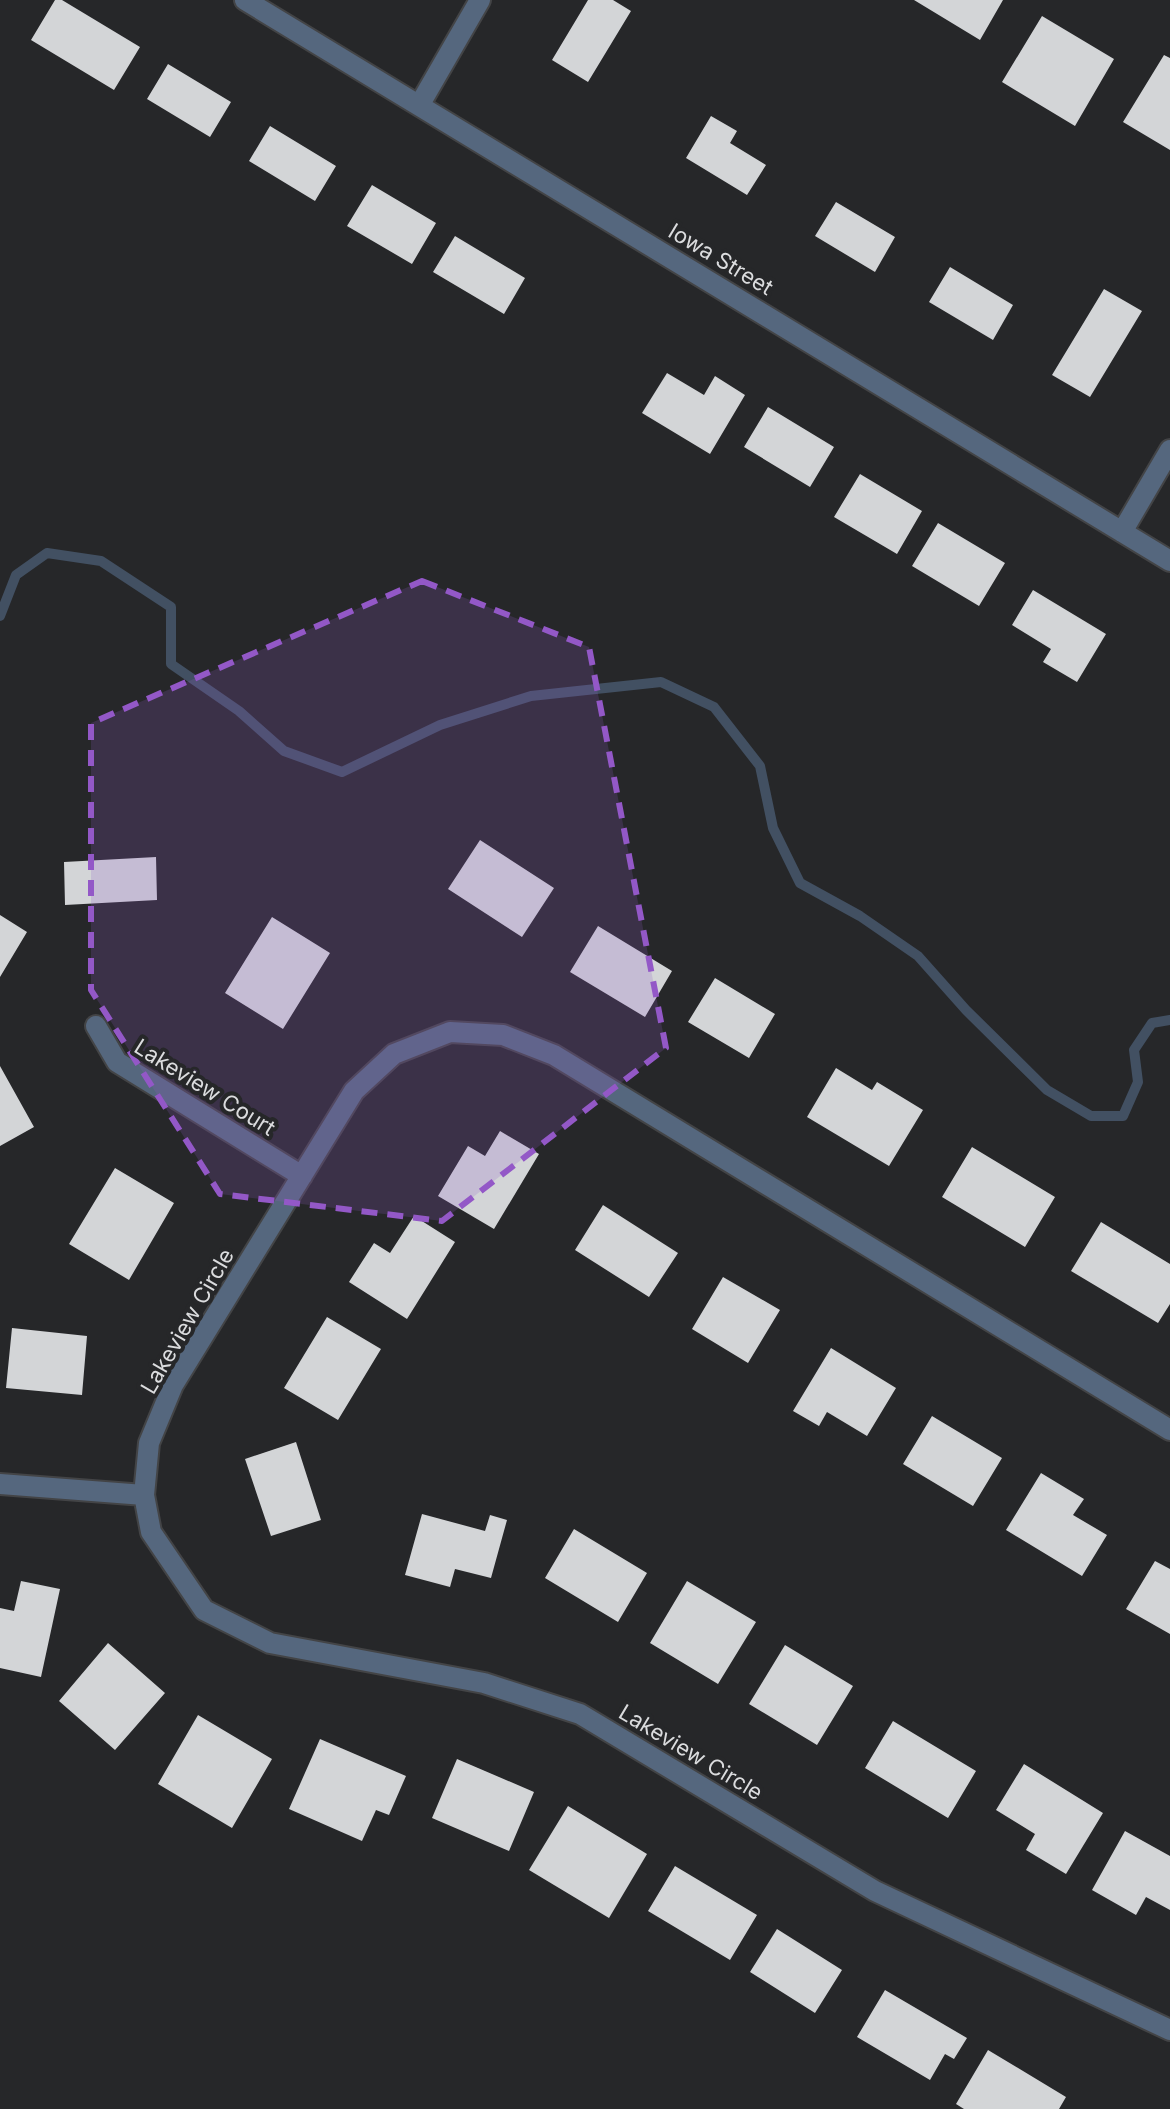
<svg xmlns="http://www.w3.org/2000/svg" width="1170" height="2109" viewBox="0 0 1170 2109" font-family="Inter,sans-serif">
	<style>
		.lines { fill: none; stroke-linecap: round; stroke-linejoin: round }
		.stream { stroke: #425062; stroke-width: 10 }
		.building { fill: #d3d5d7 }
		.minor-casing { stroke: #434446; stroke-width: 24 }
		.minor { stroke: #55677e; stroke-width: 20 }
		.marked { fill: #9358c7; fill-opacity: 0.2; stroke: #9358c7; stroke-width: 6; stroke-dasharray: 16 10; stroke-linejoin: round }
		.labels { text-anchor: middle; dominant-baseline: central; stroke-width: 8; stroke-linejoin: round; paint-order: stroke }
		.street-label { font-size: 22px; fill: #dbdcde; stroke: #262729 }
	</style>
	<rect width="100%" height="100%" fill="#262729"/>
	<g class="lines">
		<path class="stream" d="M0 616 16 575 47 553 101 561 171 607V664L239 711 284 751 342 772 440 725 531 696 661 682 714 707 760 766 773 828 800 883 860 916 918 956 966 1010 1047 1090 1091 1116H1123L1138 1082 1134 1050 1152 1023 1170 1020"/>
	</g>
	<path class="building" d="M55 0H62L140 47 114 90 31 40Z
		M588 0H613L631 11 588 82 552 60Z
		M914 0H1003L980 40Z
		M1042 16 1114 59 1075 126 1002 82Z
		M1164 55 1170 58V150L1123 122Z
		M168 64 231 102 210 137 147 99Z
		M711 116 737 131 730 143 766 165 747 195 686 158Z
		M270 126 336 166 315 201 249 161Z
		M372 185 436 223 412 264 347 226Z
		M836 202 895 237 875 272 815 236Z
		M455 236 525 278 504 314 433 272Z
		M950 267 1013 305 993 340 929 302Z
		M1104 289 1142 311 1090 397 1052 375Z
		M667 373 704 395 715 376 745 395 710 454 642 413Z
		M768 407 834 447 810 487 744 447Z
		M860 474 922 511 897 554 834 517Z
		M938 523 1005 563 979 606 912 566Z
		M1033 590 1106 634 1077 682 1043 662 1051 649 1012 625Z
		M480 840 554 888 522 937 448 889Z
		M156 857 157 900 65 905 64 862Z
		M0 915 27 932 0 977Z
		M272 917 330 953 283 1029 225 993Z
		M598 926 672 971 645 1017 570 972Z
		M715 978 775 1014 749 1058 688 1022Z
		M0 1066 34 1127 0 1146Z
		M836 1068 872 1090 877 1082 923 1110 889 1166 807 1117Z
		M500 1131 539 1154 494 1229 438 1196 468 1146 485 1156Z
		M972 1147 1055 1197 1025 1247 942 1197Z
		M115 1168 174 1203 129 1280 69 1244Z
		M603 1205 678 1253 649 1297 575 1250Z
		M414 1216 455 1242 407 1319 349 1282 374 1243 390 1253Z
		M1101 1222 1170 1264V1304L1158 1323 1071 1271Z
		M723 1277 780 1310 748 1363 692 1329Z
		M327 1317 381 1349 338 1420 284 1388Z
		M12 1328 87 1336 82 1395 6 1388Z
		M831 1348 896 1388 867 1436 827 1412 819 1426 793 1411Z
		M932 1416 1002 1458 973 1506 903 1464Z
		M296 1442 321 1520 271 1536 245 1459Z
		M1041 1473 1084 1499 1073 1515 1107 1535 1082 1576 1006 1530Z
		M422 1514 485 1531 490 1515 507 1520 491 1578 455 1569 450 1587 405 1575Z
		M574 1529 647 1573 618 1622 545 1578Z
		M1155 1561 1170 1569V1634L1126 1609Z
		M21 1581 60 1589 41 1677 0 1668V1608L14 1611Z
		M687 1581 756 1622 718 1684 650 1643Z
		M108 1643 165 1693 115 1750 59 1701Z
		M785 1645 853 1686 817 1745 749 1704Z
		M198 1715 272 1759 232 1828 158 1784Z
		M893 1721 976 1771 948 1818 865 1768Z
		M320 1739 406 1776 389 1815 376 1810 362 1841 289 1809Z
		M457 1759 534 1792 509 1851 432 1818Z
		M1024 1764 1103 1813 1066 1874 1026 1850 1035 1834 996 1810Z
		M568 1806 647 1854 609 1918 529 1870Z
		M1125 1831 1170 1856V1910L1146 1897 1136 1915 1092 1890Z
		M675 1866 757 1915 730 1960 648 1911Z
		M777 1929 842 1970 815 2013 750 1972Z
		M885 1990 967 2038 954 2059 945 2054 930 2080 857 2037Z
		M988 2050 1066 2097 1059 2109H964L956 2104Z"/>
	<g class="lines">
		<defs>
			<path id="minor" d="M245 0 1170 561
				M420 104 480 0
				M1122 532 1170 450
				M96 1026 117 1062 302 1176
				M1170 1430 554 1055 503 1035 450 1032 394 1054 354 1091 173 1385 149 1443 144 1495 151 1532 204 1610 270 1643 484 1683 580 1714 875 1891 1170 2030
				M0 1484 144 1495"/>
		</defs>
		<use href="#minor" class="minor-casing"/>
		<use href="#minor" class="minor"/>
	</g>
	<path class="marked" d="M422 581 589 647 666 1048 442 1221 220 1194 91 990V723Z"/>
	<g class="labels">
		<g class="street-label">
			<text transform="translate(721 259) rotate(31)">Iowa Street</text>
			<text transform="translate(205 1087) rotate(32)">Lakeview Court</text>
			<text transform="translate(187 1321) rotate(-60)">Lakeview Circle</text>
			<text transform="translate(691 1752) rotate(31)">Lakeview Circle</text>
		</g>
	</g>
</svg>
